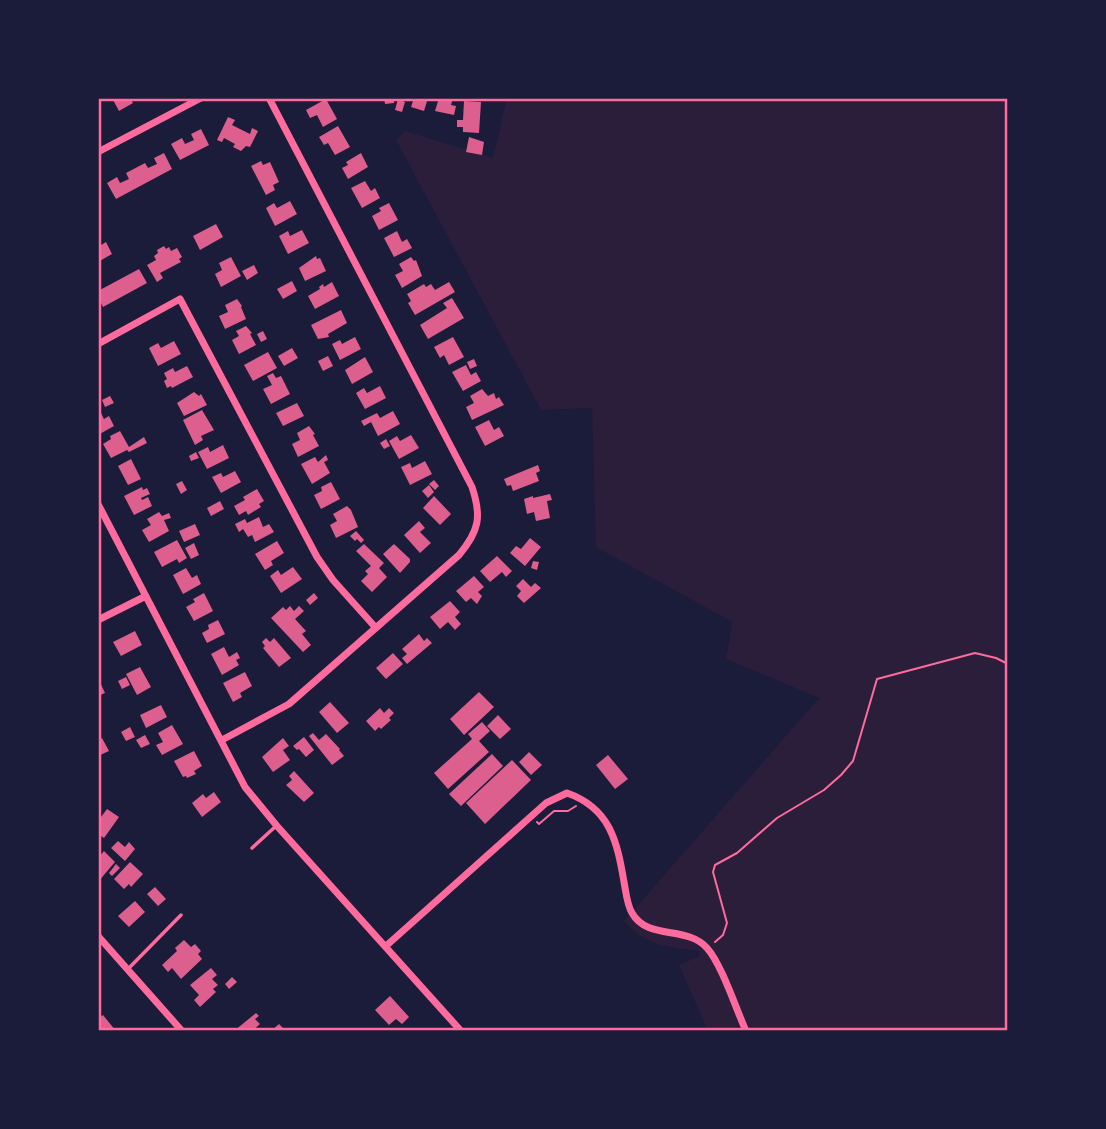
<svg xmlns="http://www.w3.org/2000/svg" width="1106" height="1129" viewBox="0 0 1106 1129" font-family="'Exo 2',sans-serif">
	<style>
		.green { fill: #2a1e3b }
		.building { fill: #dd5f8e }
		.lines { fill: none; stroke-linecap: round; stroke-linejoin: round }
		.path { stroke: #ff6b9d; stroke-width: 2 }
		.service { stroke: #ff6b9d; stroke-width: 3.5 }
		.minor { stroke: #ff6b9d; stroke-width: 7 }
		.neatline { fill: none; stroke: #ff6b9d; stroke-width: 2.5 }
	</style>
	<rect width="100%" height="100%" fill="#1b1b3a"/>
	<path class="green" d="M507 98H1008V1031H708L679 965 700 956 699 951C668 947 646 946 624 921L819 698 726 659 732 622 596 547 592 408 541 410 396 140 405 131 493 158Z"/>
	<path class="building" d="M112 98H130L133 103 119 111Z
		M384 98H394V103L385 104Z
		M414 98H428L424 111 411 107Z
		M439 98H453L451 105 456 106 454 115 435 111Z
		M326 99 337 119 323 127 317 115 310 118 306 110Z
		M398 99 405 102 402 112 395 110Z
		M464 101 481 102 479 133 463 132V127H457V120H463Z
		M228 117 235 120 232 125 250 134 252 128 258 131 250 147 246 146 241 151 233 147 235 144 224 138 222 142 217 140Z
		M338 126 350 147 335 155 328 143 324 145 319 137Z
		M201 129 209 145 180 160 171 144 182 138 185 144 194 140 191 134Z
		M469 137 484 142 482 155 466 152Z
		M164 153 172 169 116 199 107 183 117 177 120 183 129 179 126 173 145 163 148 168 157 164 154 158Z
		M361 153 368 167 348 179 342 168 348 165 346 162Z
		M261 161 263 165 270 162 279 182 273 185 275 190 266 195 251 166Z
		M365 181 371 191 375 188 380 198 362 208 351 188Z
		M290 201 297 214 275 226 266 208 274 203 277 208Z
		M389 203 398 220 379 230 372 216 381 211 379 208Z
		M216 224 223 237 200 250 193 236Z
		M302 230 309 243 288 254 279 236 288 231 290 236Z
		M397 231 402 242 407 239 412 248 394 257 384 238Z
		M106 242 112 254 98 262V247Z
		M164 246 166 249 169 247 171 251 177 248 182 257 179 259 181 262 160 273 163 278 157 282 147 265 156 260 154 256 158 253 157 250Z
		M316 256 317 259 320 258 326 271 305 281 299 268Z
		M231 257 241 276 221 287 215 274 222 270 219 263Z
		M411 257 414 261 416 260 422 276 402 288 395 275 403 271 399 264Z
		M254 265 258 273 247 280 242 271Z
		M139 269 147 283 103 307 98 297V291Z
		M292 281 297 291 283 299 277 289Z
		M332 282 339 296 315 309 308 296 320 289 319 287 323 284 324 287Z
		M449 282 455 292 415 315 408 303 411 301 407 294 424 284 426 287 431 284 435 290Z
		M452 298 464 318 428 339 420 325 447 308 443 303Z
		M237 299 242 306 241 307 246 319 225 329 219 316 228 312 225 305Z
		M341 310 347 323 328 334 329 337 318 339 311 325Z
		M246 326 252 333 250 334 256 345 239 354 232 340 239 336 236 331Z
		M263 331 267 339 261 342 257 334Z
		M355 337 361 349 340 360 332 344 340 340 342 344Z
		M453 337 464 357 449 365 444 355 440 358 434 347Z
		M174 341 181 354 158 366 149 348 158 343 161 348Z
		M292 348 298 358 284 366 278 356Z
		M268 352 277 368 253 381 244 365Z
		M328 356 333 366 323 371 318 361Z
		M365 357 373 372 352 384 345 370Z
		M474 359 477 366 470 369 467 362Z
		M466 365 471 375 476 372 481 381 463 391 452 372Z
		M187 366 193 377 172 388 171 386 167 388 164 381 167 379 164 373 173 368 175 372Z
		M273 373 276 378 281 376 290 394 271 404 263 389 272 385 267 376Z
		M380 386 386 398 365 409 356 393 364 388 367 393Z
		M482 389 488 396 494 393 496 399 499 397 504 405 472 420 466 407 474 403 470 396Z
		M194 392 199 396 201 394 207 405 184 416 177 403Z
		M110 396 114 403 105 407 102 400Z
		M297 403 304 416 283 426 276 413Z
		M98 407 104 419 109 416 114 426 98 435Z
		M202 410 214 430 201 436 203 440 195 445 183 420Z
		M393 411 400 424 378 436 371 422 364 426 361 421 377 413 380 418Z
		M489 420 494 430 499 427 504 436 485 446 475 427Z
		M309 426 315 434 313 435 319 446 298 457 292 444 300 440 297 433Z
		M120 431 129 447 144 437 147 443 129 452 127 450 111 458 103 444 111 439 110 436Z
		M411 435 419 448 399 459 389 441 397 436 400 441Z
		M386 439 390 446 384 449 380 443Z
		M223 445 229 458 207 469 198 452 208 447 210 452Z
		M196 452 199 458 191 461 189 456Z
		M326 455 328 460 324 462 330 473 312 484 301 464 315 457 318 462Z
		M131 459 141 479 128 485 118 466Z
		M425 461 432 474 410 485 401 467 410 463 412 468Z
		M538 465 540 471 536 473 539 481 513 491 511 485 507 486 504 479Z
		M235 471 241 482 221 493 212 477 221 473 223 477Z
		M434 480 439 486 435 490 429 484Z
		M182 481 187 490 181 494 176 484Z
		M331 482 340 499 321 509 314 495 322 491 321 487Z
		M429 485 434 492 428 498 422 491Z
		M142 487 143 490 147 488 150 494 141 498 142 500 148 497 152 506 134 515 124 496Z
		M257 489 264 501 259 504 261 507 248 515 246 511 239 515 234 506 245 500 243 497Z
		M550 494 552 500 547 501 550 518 536 521 534 512 527 514 524 499 533 496V498Z
		M434 496 451 514 440 525 423 508Z
		M220 501 224 509 211 516 207 508Z
		M347 506 351 510 358 527 336 538 330 525 337 521 333 514Z
		M159 512 162 516 169 513 171 518 164 520 169 531 149 542 142 530 151 525 147 519Z
		M259 517 263 527 269 524 274 532 255 542 252 535 248 537 243 529 239 532 235 524 245 519 247 523Z
		M419 521 425 528 420 532 431 543 420 553 404 535Z
		M195 524 200 535 184 542 179 531Z
		M356 531 364 540 361 543 357 539 355 541 350 536Z
		M530 538 541 547 525 566 510 553 516 546 521 549Z
		M177 540 187 558 179 563 177 559 162 567 154 552Z
		M277 541 284 553 271 561 273 565 265 570 255 554Z
		M194 543 199 555 191 559 185 548Z
		M364 544 384 563 379 568 387 577 372 592 361 581 368 574 365 571 371 566 356 551Z
		M394 544 410 559V562L400 573 383 554Z
		M497 556 512 571 506 577 502 572 490 582 480 571Z
		M533 561 539 562 537 570 531 568Z
		M293 567 302 579 281 593 270 576 278 570 281 575Z
		M186 568 192 578 197 575 201 584 183 594 173 575Z
		M474 576 484 587 478 592 482 596 477 604 471 598 466 602 456 591Z
		M523 579 531 587 535 583 541 588 524 603 517 596 521 591 516 586Z
		M204 593 213 611 194 621 186 607 195 602 193 599Z
		M314 593 318 598 310 605 306 600Z
		M450 601 460 612 455 617 461 624 455 630 448 622 440 629 430 617Z
		M290 606 294 611 299 606 304 611 295 619 306 631 302 634 311 645 303 652 271 618 283 607 286 610Z
		M218 620 225 634 207 643 202 633 209 629 208 625Z
		M135 631 142 645 121 656 113 642Z
		M419 634 424 641 427 638 432 643 407 664 402 658 407 654 402 649Z
		M266 638 270 642 274 638 291 658 279 667 263 648 265 646 262 642Z
		M224 647 229 657 237 652 240 658 236 660 239 665 222 675 211 654Z
		M393 653 403 664 386 679 376 668Z
		M140 667 151 687 137 695 126 674Z
		M245 672 252 686 240 693 242 697 233 702 223 683Z
		M126 677 130 685 122 689 118 681Z
		M98 678 105 693 98 696Z
		M479 692 494 707 464 735 450 719Z
		M330 702 349 723 337 733 319 712Z
		M161 705 167 717 146 728 140 715Z
		M380 708 384 713 389 708 394 713 389 718 391 720 381 729 379 727 375 731 366 721Z
		M498 715 511 729 500 739 487 726Z
		M482 722 490 731 479 741 489 752 448 789 434 773 472 739 468 734Z
		M172 725 183 744 162 755 156 745 163 742 158 733Z
		M130 727 135 737 126 741 121 732Z
		M313 733 319 740 326 734 340 749 339 750 344 756 332 765 309 736Z
		M145 735 150 744 141 748 136 740Z
		M304 737 314 750 306 757 299 749 297 750 293 746Z
		M102 738 109 751 98 756V740Z
		M283 738 289 746 283 750 290 760 273 772 262 757Z
		M194 751 202 766 194 771 196 774 187 778 186 776 183 777 174 761Z
		M529 752 542 765 531 775 519 762Z
		M492 754 503 766 461 806 449 794Z
		M608 755 628 779 615 789 596 765Z
		M512 760 531 780 485 824 466 803Z
		M294 771 314 793 304 802 286 785 292 780 289 776Z
		M214 792 221 802 202 817 192 803 203 794 206 798Z
		M107 809 119 817 104 838 98 834 101 830 98 828V821Z
		M118 841 125 847 129 842 135 849 125 861 111 848Z
		M104 851 115 862 98 882V858Z
		M130 862 143 874 131 887 129 884 124 889 114 879Z
		M116 864 120 868 112 876 109 873Z
		M155 887 166 899 158 906 147 894Z
		M135 901 145 912 129 927 118 916Z
		M184 940 191 947 195 944 201 951 198 954 202 959 181 979 172 968 168 972 162 965 177 951 175 948Z
		M211 968 217 975 212 979 218 985 213 989 216 992 200 1007 194 1000 199 995 190 985Z
		M232 977 237 982 229 989 225 984Z
		M390 996 409 1017 402 1024 396 1019 389 1025 375 1010Z
		M256 1013 259 1016 255 1019 260 1024 252 1031H234Z
		M103 1015 116 1031H98V1019Z
		M279 1024 285 1030 271 1031Z"/>
	<g class="lines">
		<path class="path" d="M537 822 539 824 554 811H568L576 806
			M715 942 723 935 727 923 713 872 715 865 737 853 777 818 824 790 841 775 853 761 877 679 975 653 996 658 1008 664"/>
		<path class="service" d="M252 848 276 826
			M129 968 181 915"/>
		<path class="minor" d="M98 152 201 98
			M98 344 180 299 317 557 333 580 376 628
			M98 504 245 787 277 826 461 1031
			M98 620 146 596
			M222 740 289 704 459 555C479 531 482 517 472 487L269 98
			M98 936 182 1031
			M386 946 546 803 567 793C610 808 617 841 624 882 626 892 627 905 632 913 648 941 687 925 707 948 722 965 736 1009 746 1031"/>
	</g>
	<rect width="1106" height="1129" fill="none" stroke="#1b1b3a" stroke-width="200"/>
	<rect x="100" y="100" width="906" height="929" class="neatline"/>
</svg>
